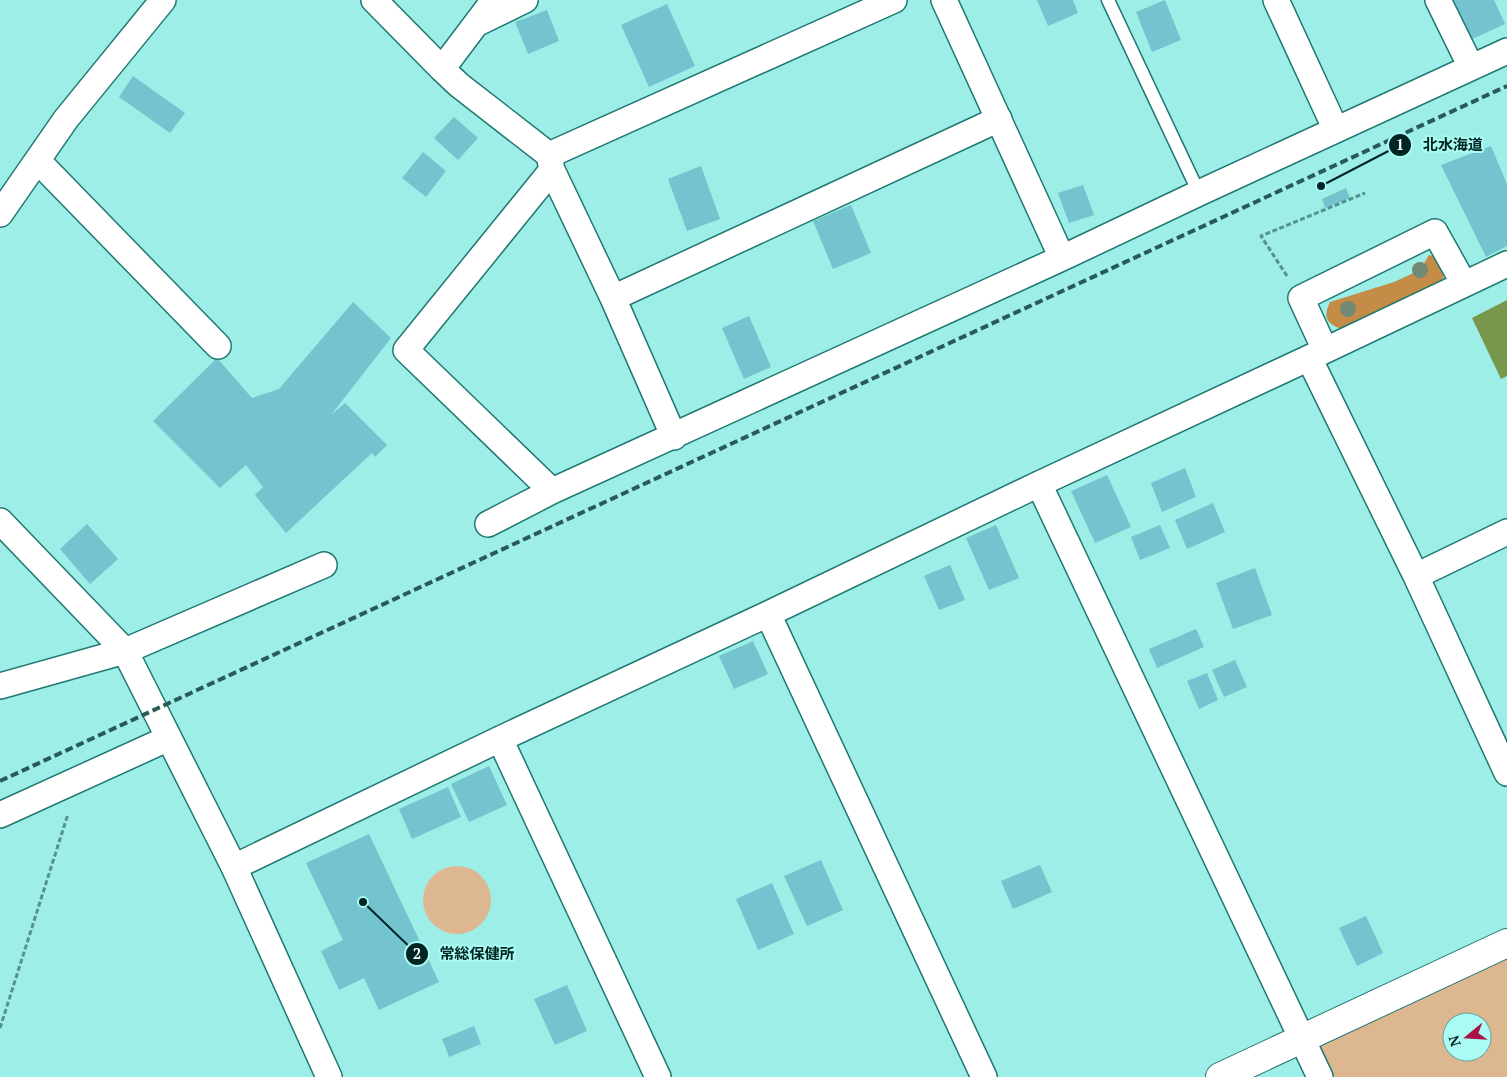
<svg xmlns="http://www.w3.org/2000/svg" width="1507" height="1077" viewBox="0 0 1507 1077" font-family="'PT Serif','Noto Sans JP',serif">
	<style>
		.green { fill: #dcb78f; fill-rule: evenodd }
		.forest { fill: #c58c48 }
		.water { fill: #77974c }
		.building { fill: #74c4d0 }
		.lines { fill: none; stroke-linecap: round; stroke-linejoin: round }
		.service-casing { stroke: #217872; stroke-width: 15 }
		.minor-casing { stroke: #217872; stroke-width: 28 }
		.tertiary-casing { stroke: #217872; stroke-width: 30 }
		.path { stroke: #55928c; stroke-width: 3; stroke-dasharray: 5 2.5; stroke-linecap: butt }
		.service { stroke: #fff; stroke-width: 12 }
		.minor { stroke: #fff; stroke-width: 25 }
		.tertiary { stroke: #fff; stroke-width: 28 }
		.rail { stroke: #2a5a56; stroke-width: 4; stroke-dasharray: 8 4; stroke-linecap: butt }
		.tree { fill: #728976 }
		.leader { fill: none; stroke: #012522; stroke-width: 2 }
		.callout-dot { fill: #012522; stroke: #a9fbf3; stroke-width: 2 }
		.mark-label { font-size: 15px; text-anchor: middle; font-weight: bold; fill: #fff }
		.callout-label { font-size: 15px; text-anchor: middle; font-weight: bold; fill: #012522; stroke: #a9fbf3; stroke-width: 4; stroke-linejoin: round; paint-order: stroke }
	</style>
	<rect width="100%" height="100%" fill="#9ceee6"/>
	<path class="green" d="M423 900a34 34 0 1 1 68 0a34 34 0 1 1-68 0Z
		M1507 956V1077H1334L1320 1047ZM1452 1022H1482V1052H1452Z"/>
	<path class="forest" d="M1429 255 1437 257 1444 271 1443 281 1341 329C1326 323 1323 317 1330 302L1394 282 1420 270Z"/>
	<path class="water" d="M1507 300V376L1501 379 1472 318Z"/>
	<path class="building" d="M1037 0H1073L1078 13 1048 26Z
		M1165 0 1181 40 1152 52 1136 12Z
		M1449 0H1494L1505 24 1468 41Z
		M667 4 695 66 649 87 621 25Z
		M547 10 559 41 528 54 515 22Z
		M133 76 185 113 170 133 119 97Z
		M454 117 478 138 458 160 434 138Z
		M1491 146 1507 184V246L1486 257 1441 165Z
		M423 152 446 171 426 197 402 178Z
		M701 166 720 219 687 231 668 179Z
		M1083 185 1094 215 1069 223 1058 193Z
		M1346 188 1350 198 1325 208 1322 199Z
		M851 205 871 253 833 269 813 221Z
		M353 302 391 338 331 415 345 403 387 445 375 457 372 453 286 533 255 495 263 487 246 465 220 488 153 421 217 358 252 398 279 389Z
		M749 316 771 367 744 379 722 328Z
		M1185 468 1196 497 1162 512 1151 483Z
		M1107 475 1131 527 1095 543 1071 491Z
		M1213 503 1225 532 1187 549 1175 520Z
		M87 524 118 559 90 584 60 549Z
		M996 525 1019 578 989 590 966 538Z
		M1160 525 1170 548 1140 560 1131 537Z
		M950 565 965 600 939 610 924 576Z
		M1255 568 1272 615 1233 629 1216 583Z
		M1196 629 1204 647 1157 668 1149 649Z
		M753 641 768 674 734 689 719 656Z
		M1235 660 1247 687 1224 697 1212 670Z
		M1207 673 1218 700 1199 709 1187 681Z
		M489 766 507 805 469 822 451 784Z
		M448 787 461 817 412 839 399 809Z
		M369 834 439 982 379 1010 364 978 339 990 321 951 343 940 306 863Z
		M821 860 843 910 807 926 784 876Z
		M1040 865 1052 892 1013 909 1001 881Z
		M772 883 794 934 758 950 736 899Z
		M1366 916 1383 953 1357 966 1339 928Z
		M567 985 587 1031 555 1045 534 999Z
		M474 1026 481 1044 449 1057 442 1039Z"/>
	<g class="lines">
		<defs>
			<path id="service" d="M1108 0 1199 193"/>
			<path id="minor" d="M374 0 442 69 459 85 549 155 552 170 613 298 674 437
				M944 0 1062 258
				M1276 0 1336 130
				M1438 0 1471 67
				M480 22 525 0
				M442 69 494 0
				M549 155 894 0
				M38 161 218 346
				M552 170 406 350 552 491
				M0 214 66 119 163 0
				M613 298 999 119
				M1325 350 1301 298 1435 232 1464 284
				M1309 358 1416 576 1507 773
				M1039 484 1320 1077
				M0 521 125 651 234 867 329 1077
				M488 524 552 491 1062 258 1199 193 1507 51
				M1416 576 1507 532
				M768 614 984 1077
				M0 686 125 651 324 565
				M500 739 658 1077
				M0 815 169 738
				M234 867 500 739 768 614 1039 484 1309 358 1507 264"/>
			<path id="tertiary" d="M1220 1077 1507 943"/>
		</defs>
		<use href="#service" class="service-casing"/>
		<use href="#minor" class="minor-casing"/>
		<use href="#tertiary" class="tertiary-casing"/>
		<path class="path" d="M1287 276 1261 236 1365 193
			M0 1028 68 814"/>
		<use href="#service" class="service"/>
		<use href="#minor" class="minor"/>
		<use href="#tertiary" class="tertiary"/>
		<path class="rail" d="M0 781 1507 86"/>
	</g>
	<g class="tree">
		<circle cx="1420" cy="270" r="8"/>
		<circle cx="1348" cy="309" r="8"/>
	</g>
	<path class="leader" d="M1321 186L1400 145M363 902L417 954"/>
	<g class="callout-dot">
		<circle cx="1321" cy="186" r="5"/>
		<circle cx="363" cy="902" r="5"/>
		<circle cx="1400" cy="145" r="12"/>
		<circle cx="417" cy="954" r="12"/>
	</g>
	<g class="mark-label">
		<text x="1400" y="150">1</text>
		<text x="417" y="959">2</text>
	</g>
	<g class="callout-label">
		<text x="1453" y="150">北水海道</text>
		<text x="477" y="959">常総保健所</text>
	</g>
	<g transform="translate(1467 1037) rotate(252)"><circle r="24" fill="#a9fbf3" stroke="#66a59f"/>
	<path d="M0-4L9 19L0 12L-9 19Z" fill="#a81448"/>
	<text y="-8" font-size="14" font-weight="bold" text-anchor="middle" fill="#012522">N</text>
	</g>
</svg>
